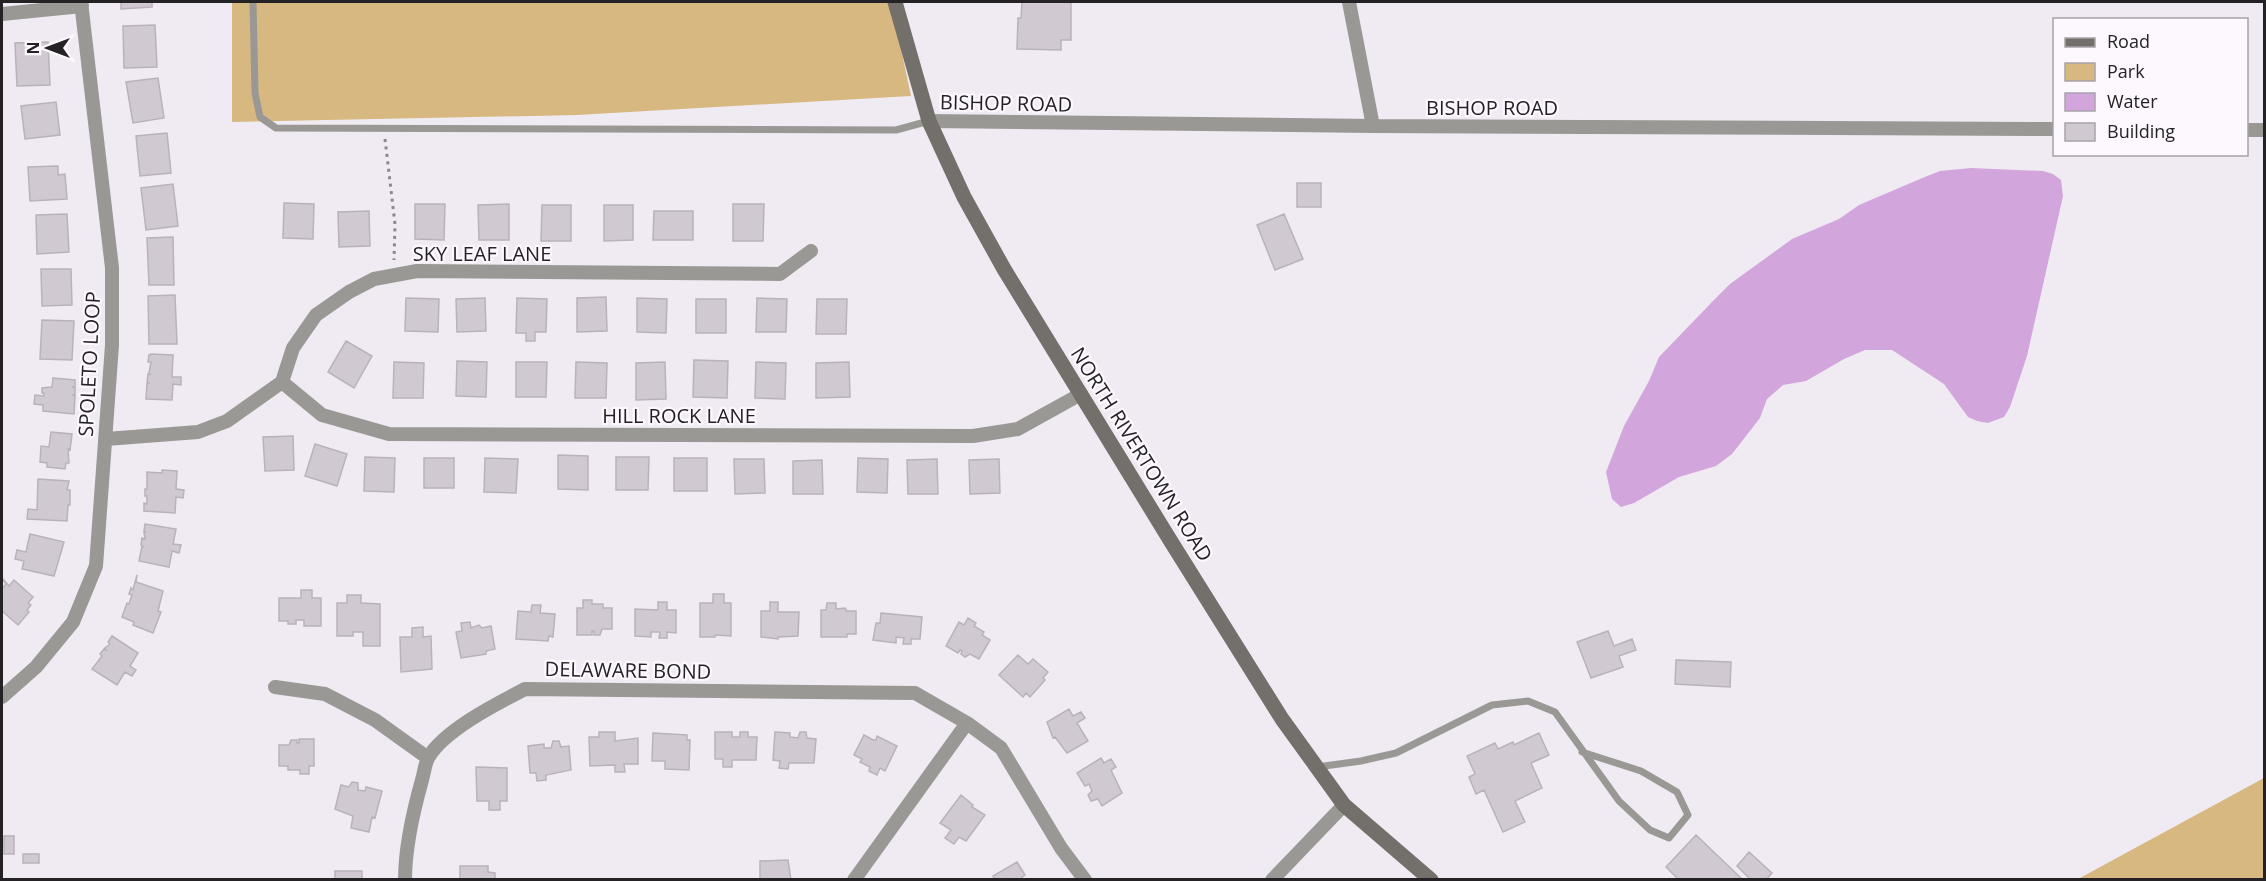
<svg xmlns="http://www.w3.org/2000/svg" width="2266" height="881" viewBox="0 0 2266 881" font-family="'Open Sans',sans-serif">
	<style>
		.green { fill: #d6b880 }
		.water { fill: #d2a6dd }
		.building { fill: #d0c9d1; stroke: #b9b2ba; stroke-width: 1.5 }
		.lines { fill: none; stroke-linecap: round; stroke-linejoin: round }
		.path { stroke: #8b878c; stroke-width: 3; stroke-dasharray: 3 4.5; stroke-linecap: butt }
		.lane { stroke: #9a9895; stroke-width: 7 }
		.street { stroke: #9a9895; stroke-width: 14 }
		.secondary { stroke: #73706b; stroke-width: 15 }
		.labels { text-anchor: middle; dominant-baseline: central; stroke-width: 4.5; stroke-linejoin: round; paint-order: stroke }
		.street-label { font-size: 20px; fill: #242225; stroke: #fdf8fe }
	</style>
	<rect width="100%" height="100%" fill="#f0eaf2"/>
	<path class="green" d="M232 2H891L911 96 577 115 232 122Z
		M2264 778V879H2078Z"/>
	<path class="water" d="M1971 168 2043 171 2053 174 2061 180 2063 196 2027 356 2010 407 2004 417 1988 423 1977 421 1968 417 1944 384 1892 350H1865L1844 359 1806 381 1783 385 1767 399 1760 418 1732 454 1716 466 1679 477 1634 503 1621 507 1612 499 1606 472 1624 426 1649 381 1659 357 1712 302 1730 284 1792 239 1839 219 1859 205 1920 179 1940 171Z"/>
	<path class="building" d="M121 2H152V7L121 9Z
		M1022 2H1071V40H1061V50L1017 49 1018 18H1021Z
		M155 25 157 67 124 68 123 26Z
		M48 42 50 85 17 86 15 43Z
		M158 78 164 118 133 123 126 82Z
		M56 102 60 135 25 139 21 106Z
		M167 133 171 173 140 176 136 136Z
		M58 166V175L65 174 67 199 30 201 28 167Z
		M1297 183H1321V207H1297Z
		M173 184 178 226 146 230 141 188Z
		M284 203 314 204 313 239 283 238Z
		M415 204H445L444 240 415 239Z
		M509 204V240H479L478 205Z
		M733 204H764L763 241H733Z
		M542 205H571V241H541Z
		M604 205H633V240L604 241Z
		M369 211 370 246 339 247 338 212Z
		M654 211H693V240H653Z
		M67 214 69 252 37 254 36 215Z
		M1284 214 1303 259 1275 270 1257 225Z
		M173 237 174 285H149L147 238Z
		M41 269H71L72 305 42 306Z
		M175 295 177 344H149L148 296Z
		M606 297 607 331 577 332V298Z
		M406 298 439 299 438 332 405 331Z
		M485 298 486 331 457 332 456 299Z
		M517 298 547 299 546 332H535V341H526V333H516Z
		M637 298 667 299 666 333 637 332Z
		M757 298 787 299 786 332H756Z
		M696 299H726V333H696Z
		M817 299H847L846 334H816Z
		M42 320 74 321 72 360 40 359Z
		M346 341 372 356 354 388 328 372Z
		M151 354 173 355 172 377H181V385L173 384 172 400 146 399 147 383H150H147L148 374H150L149 373 151 362H148L149 355Z
		M694 360 728 361 727 398 693 397Z
		M457 361 487 362 486 397 456 396Z
		M394 362 424 363 423 398H393Z
		M516 362H547L546 397H516Z
		M576 362 607 363 606 398H575Z
		M665 362 666 399 636 400V363Z
		M756 362 786 363 785 399 755 398Z
		M849 362 850 397 816 398V363Z
		M53 378 75 380V387H72L75 388V395H72L75 396 74 414 43 411V405L34 404 35 395 44 396V393H42V388L52 387Z
		M51 432 72 434 70 450 68 449 69 463H66L65 469 47 467V463L40 462 41 446 49 447Z
		M293 436 294 470 265 471 263 437Z
		M315 444 347 454 337 486 305 476Z
		M558 455 588 456V490L558 489Z
		M365 457 395 458 394 492 364 491Z
		M616 457H649L648 490H616Z
		M424 458H454V488H424Z
		M485 458 518 459 516 493 484 492Z
		M674 458H707V491H674Z
		M858 458 888 459 887 493 857 492Z
		M734 459H764L765 493 735 494Z
		M937 459 938 494H908L907 460Z
		M999 459 1000 493 970 494 969 460Z
		M822 460 823 494H793V461Z
		M162 470 177 471 176 489 184 490 183 498 176 497 175 513 144 511V503L147 504V496H145V489H147V472L162 473Z
		M38 479 69 481 67 490H70V505H68L67 521 27 519 28 509 37 510Z
		M145 524 176 529 173 544 181 545 179 553 172 551 169 567 139 561 142 546 144 547 141 545 142 538 145 539 144 532H146L144 531Z
		M30 534 64 542 54 576 22 569 24 561 15 559 17 550 26 552Z
		M137 575 136 582 163 591 158 611 161 612 153 633 133 625 134 622 122 617 127 603 129 604 132 595 129 594 131 588 133 590Z
		M2 578 9 586 14 580 33 597 28 603 31 605 27 610 29 612 18 625 2 611V589L6 584Z
		M301 590H312V598H321V626H304V620H296V624H288V621H279V598H301Z
		M713 594H724V603H731V636L715 635V637H700V603H713Z
		M347 595H361V603L380 604V646H363V632H353V636H337V603H347Z
		M583 600H592V604H603V608H612V629H602L600 635H594V631H592V635H577V608H583Z
		M658 602H667V610H676V633L667 632V638H659L660 632H651V637L635 636V609L658 610Z
		M770 602H778V612H799L798 636 778 637V639L761 637V611H770Z
		M827 603H836V609L845 608 847 611H856V634H847V637H821V610H826Z
		M532 605H541L540 613 555 614 553 637 549 636 548 641 516 639 518 611 531 612Z
		M881 613 922 617 920 639H911V644H903L904 638 896 637V643L873 640 876 623H880Z
		M968 618 976 623 974 626 984 632 982 635 990 640 979 659 970 654 965 657 961 654 962 651 960 650 958 653 946 646 959 622 964 625Z
		M470 622 471 628 479 625 482 628 491 626 495 649 486 651V654L461 658 456 632 462 631 461 623Z
		M423 627V637L431 636 432 669 401 672 400 637H412V628Z
		M1608 631 1614 646 1632 639 1636 650 1619 656 1623 667 1591 678 1577 642Z
		M112 636 138 653 130 666 136 670 132 676 125 672 117 685 92 669 102 656 100 654 104 649 106 650 105 648 110 644 108 642Z
		M1018 655 1028 664 1033 659 1048 672 1043 678 1045 680 1030 697 1026 693 1023 697 999 675Z
		M1676 660 1731 662 1730 687 1675 684Z
		M1069 709 1073 716 1081 712 1085 718 1077 723 1088 741 1067 753 1055 737 1053 738 1047 722Z
		M599 732H615V741L638 738V764H624L625 772H615V765L590 766 589 737H599Z
		M715 732H732V737H740V732H748V737H757L756 760H732V767H723V759H715Z
		M775 732 790 733V737L798 738 800 732H806L807 738 816 739 814 763H789L788 769 779 768 780 761 773 760Z
		M653 733 687 735V740H690L689 770 665 769V761H652Z
		M1539 733 1549 755 1531 763 1542 788 1515 801 1525 822 1503 832 1484 790 1476 794 1469 777 1475 774 1467 756 1495 743 1498 749 1513 742 1514 745Z
		M864 735 873 740H876L877 736 897 746 885 771 880 768 877 775 869 771 870 767 860 762 862 759 854 755Z
		M299 739H314V766H309V774H300V770H288V766H279V745H289L291 740H297V743H299Z
		M553 741H559L561 747 569 746 571 770 546 775V780L537 781 536 773H530L528 746 544 744V748H551Z
		M1101 758 1104 763 1111 759 1116 767 1111 770 1122 793 1102 806 1098 799 1091 801 1088 795 1092 791 1089 784 1085 786 1077 773Z
		M476 767 507 768V801H500V810H489V801H477Z
		M352 782 358 783V790L365 791 366 787 382 791 375 818 372 817 369 832 351 828 353 816 335 809 341 785 349 787Z
		M961 795 973 805 972 807 985 815 966 841 959 837 954 844 945 838 951 830 940 823Z
		M1696 835 1743 880H1679L1666 867Z
		M4 836H14V854H4Z
		M1749 852 1772 873 1766 880H1751L1737 866Z
		M23 854H39V863H23Z
		M788 860 791 880H760V861Z
		M1017 862 1025 875 1022 877 1023 880H995L993 876Z
		M460 866H488V872L495 873V880H460Z
		M335 871H362V880H327L335 879Z"/>
	<g class="lines">
		<path class="path" d="M385 139 395 224 394 260"/>
		<path class="lane" d="M253 2 255 93 260 117 276 128 896 130 929 121
			M1317 767 1361 761 1396 753 1492 705 1528 701 1555 712 1619 801 1650 830 1669 838 1688 815 1677 792 1641 771 1582 752"/>
		<path class="street" d="M1349 2 1373 126
			M2 14 82 6
			M929 121 1373 126 2054 129
			M2246 130H2264
			M282 382 322 415 389 434 973 436 1018 429 1081 394
			M106 439 198 432 227 421 282 382 293 348 316 315 349 292 374 279 417 271 780 274 811 251
			M275 687 325 694 375 720 428 758
			M2 697 36 667 73 622 96 566 112 345V268L81 2
			M405 880C405 846 413 812 422 780 424 773 425 764 428 758 444 730 498 703 525 689L915 693 967 723 1001 748 1061 848 1085 880
			M854 880 967 723
			M1272 880 1344 805"/>
		<path class="secondary" d="M895 2 929 121 964 197 1004 269 1170 540 1282 719 1344 805 1431 880"/>
	</g>
	<g class="labels">
		<g class="street-label">
			<text transform="translate(1006 103) rotate(1)">BISHOP ROAD</text>
			<text x="1492" y="107">BISHOP ROAD</text>
			<text x="482" y="253">SKY LEAF LANE</text>
			<text transform="translate(89 364) rotate(-87)">SPOLETO LOOP</text>
			<text x="679" y="415">HILL ROCK LANE</text>
			<text transform="translate(1142 454) rotate(58)">NORTH RIVERTOWN ROAD</text>
			<text transform="translate(628 670) rotate(1)">DELAWARE BOND</text>
		</g>
	</g>
	<rect width="2266" height="881" fill="none" stroke="#242225" stroke-width="6"/>
	<rect x="2053" y="18" width="195" height="138" fill="#fdf8fe" stroke="#a6a2a7" stroke-width="1.5"/>
	<rect x="2065" y="38" width="30" height="9" fill="#73706b" stroke="#a6a2a7" stroke-width="1.5"/>
	<text x="2107" y="48" font-size="18" fill="#242225">Road</text>
	<rect x="2065" y="63" width="30" height="18" fill="#d6b880" stroke="#a6a2a7" stroke-width="1.5"/>
	<text x="2107" y="78" font-size="18" fill="#242225">Park</text>
	<rect x="2065" y="93" width="30" height="18" fill="#d2a6dd" stroke="#a6a2a7" stroke-width="1.5"/>
	<text x="2107" y="108" font-size="18" fill="#242225">Water</text>
	<rect x="2065" y="123" width="30" height="18" fill="#d0c9d1" stroke="#a6a2a7" stroke-width="1.5"/>
	<text x="2107" y="138" font-size="18" fill="#242225">Building</text>
	<g transform="translate(48 48) rotate(270)" stroke="#fdf8fe" stroke-width="4.5" paint-order="stroke">
	<path d="M0-4.5L10 22L0 15L-10 22Z" fill="#242225"/>
	<text y="-9" font-size="16" font-weight="bold" text-anchor="middle" fill="#242225">N</text>
	</g>
</svg>
